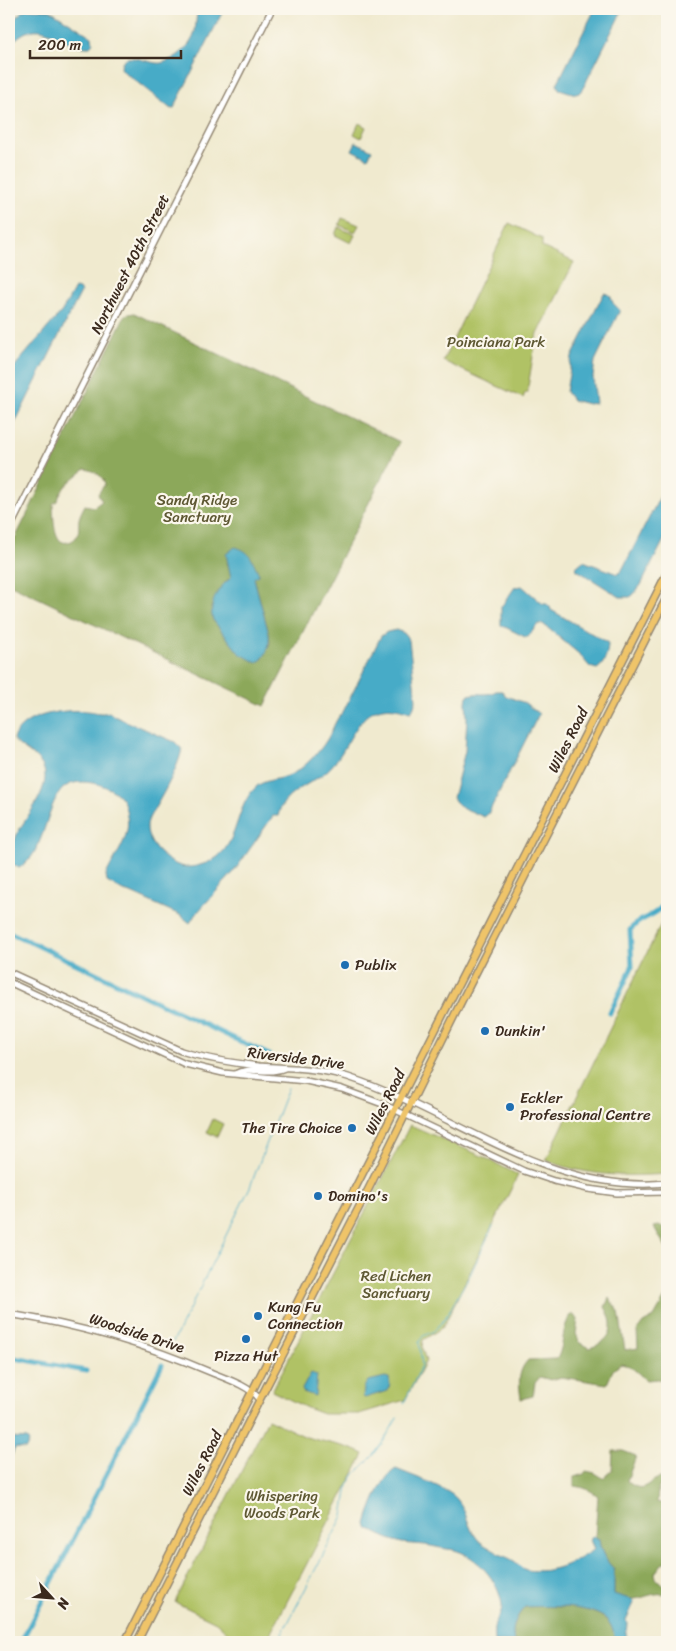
<svg xmlns="http://www.w3.org/2000/svg" width="676" height="1651" viewBox="0 0 676 1651" font-family="Sriracha,sans-serif">
	<style>
		.green { fill: #b0c265; stroke: #767642 }
		.forest { fill: #8ca85a; stroke: #64693c; fill-rule: evenodd }
		.water { fill: #47abc7; stroke: #416a72 }
		.lines { fill: none; stroke-linecap: round; stroke-linejoin: round }
		.stream { stroke: #47abc7; stroke-width: 1 }
		.canal { stroke: #47abc7; stroke-width: 5 }
		.minor-casing { stroke: #968a76; stroke-width: 8 }
		.major-casing { stroke: #968a76; stroke-width: 9 }
		.minor { stroke: #fff; stroke-width: 5 }
		.major { stroke: #efc469; stroke-width: 6 }
		.poi-dot { fill: #1f6fb2; stroke: #fbf7ec; stroke-width: 2 }
		.labels { text-anchor: middle; dominant-baseline: central; stroke-width: 4.5; stroke-linejoin: round; paint-order: stroke }
		.street-label { font-size: 15px; fill: #3b2a1e; stroke: #fbf7ec }
		.park-label { font-size: 15px; fill: #5e5833; stroke: #fbf7ec }
		.poi-label { font-size: 15px; fill: #3b2a1e; stroke: #fbf7ec; text-anchor: start }
	</style>
	<rect width="100%" height="100%" fill="#fbf7ec"/>
	<filter id="ink" filterUnits="userSpaceOnUse"><feTurbulence type="fractalNoise" baseFrequency=".02" numOctaves="2"/><feDisplacementMap in="SourceGraphic" scale="10" xChannelSelector="R" yChannelSelector="G"/><feConvolveMatrix kernelMatrix="1 2 1 2 8 2 1 2 1" color-interpolation-filters="sRGB"/></filter>
	<filter id="wash" filterUnits="userSpaceOnUse"><feTurbulence type="fractalNoise" baseFrequency=".0096" numOctaves="4" result="noise"/><feDisplacementMap in="SourceGraphic" scale="20" xChannelSelector="R" yChannelSelector="G"/><feGaussianBlur stdDeviation="1.12" result="paint"/><feColorMatrix in="noise" values="0 0 0 0 0 0 0 0 0 0 0 0 0 0 0 0 0 1.4 0 .05"/><feComposite in="paint" operator="in"/></filter>
	<g filter="url(#wash)">
		<rect width="100%" height="100%" fill="#f0eacf"/>
		<path class="green" d="M359 123 366 127 361 138 354 134Z
			M342 218 359 225 355 232 339 225Z
			M509 223 542 239V247L574 262 536 338 527 393H525L523 398 443 361Z
			M338 227 355 235 351 243 335 235Z
			M662 922 667 924V1174C625 1177 585 1176 546 1160Z
			M213 1119 223 1124 217 1137 207 1132Z
			M410 1125 484 1157 518 1175 443 1327 423 1340 422 1348 426 1361 405 1400 359 1414H323L307 1408 272 1391Z
			M268 1419 306 1437 350 1448 364 1454 266 1642H238L216 1622 175 1602Z"/>
		<path class="forest" d="M134 313 400 442 265 706 9 584V551L125 315ZM85 469C94 470 103 476 105 484L98 494 102 501 94 507 85 505C83 509 80 514 79 519 78 524 80 530 77 535 76 539 72 541 69 542 52 547 54 514 53 504L58 500C61 486 75 478 85 469ZM227 562 254 578 269 634 270 643 262 660 239 653 213 620 211 607 226 581 231 578V574Z
			M659 1226 667 1228V1250L654 1227Z
			M667 1294V1383L659 1379 646 1380 630 1366 621 1364 613 1370 607 1384 561 1377 551 1380 540 1377 535 1383 533 1396 521 1399C519 1384 517 1372 528 1360L557 1359C566 1342 560 1328 572 1314L578 1319 576 1334 580 1343 589 1348C611 1342 617 1327 605 1307L609 1298 619 1312 625 1350 638 1348 637 1331 643 1323 654 1317Z
			M613 1451H623L636 1456 627 1481C646 1498 649 1476 664 1478L658 1490 657 1502 667 1505V1561L662 1564 655 1573 656 1578 667 1589 666 1594C646 1591 636 1607 614 1594V1569C606 1561 600 1551 599 1539L595 1537 598 1496C590 1490 584 1487 574 1486V1477L584 1474 586 1471 595 1473 603 1478 612 1470Z
			M533 1606C555 1607 605 1604 613 1630 615 1634 615 1638 615 1642H514C511 1629 515 1617 525 1607Z"/>
		<path class="water" d="M26 9 50 10 92 37 93 42 90 47C60 49 42 8 9 46 9 25 9 22 26 9Z
			M198 9H224L174 108 171 109 123 71 121 68C121 47 149 65 161 63 175 60 191 47 195 32 196 24 196 16 198 9Z
			M595 9H623L582 90 579 93 576 94 559 89 557 84Z
			M356 142 372 150 368 158 352 150Z
			M75 288 79 289 81 292 9 435V373L62 311Z
			M604 293 610 295 613 303 620 310 595 361 593 377 596 403 588 404 572 400 566 392 572 357Z
			M667 483V534L641 585 633 595 630 597H620L577 570 576 567 583 561 618 574 622 570Z
			M235 547C251 551 252 560 259 574L254 578 269 634C270 645 267 657 257 663L239 653 213 620C208 604 218 587 231 578L226 554Z
			M522 586 543 604H547L550 607 551 610 608 643C608 653 605 664 597 669L590 667 579 654 543 624H538L528 637H525L501 625V607L515 587Z
			M396 630 404 633 409 640 416 700 412 711 410 712C357 692 356 743 328 770 314 783 289 790 280 809 279 811 279 814 278 816H273L233 873 195 915 190 923 180 915 131 893 123 891 107 882 106 875C115 855 131 838 127 816 126 810 125 802 121 798 112 785 79 776 65 787 45 802 46 854 19 868L10 862C10 852 14 842 18 832 27 815 54 785 42 765 35 754 19 748 13 739 21 714 64 709 86 711 94 711 101 715 109 712L114 716 175 742 182 749C178 767 168 785 159 801 155 809 148 817 147 825 146 836 154 849 162 855 174 865 184 870 200 865 241 855 231 812 255 788 263 779 280 780 290 775 296 772 302 768 306 764 315 756 322 748 328 738 333 729 336 718 343 712L381 636 387 632Z
			M496 691H502L506 696 525 703 539 714 488 814 484 817 459 806 453 798 465 751 467 718 466 702 467 696C476 691 487 697 496 691Z
			M311 1373 317 1375 315 1396 303 1392 302 1389Z
			M385 1377 389 1378 390 1385 387 1391 365 1398 363 1397 364 1387 368 1381Z
			M9 1438 27 1439 29 1442 26 1449 15 1448 9 1462Z
			M396 1469C410 1475 448 1488 457 1499 467 1511 467 1526 476 1537 480 1544 491 1548 498 1553 503 1556 510 1558 514 1561 519 1564 521 1569 527 1570 552 1574 574 1563 594 1549L590 1540 593 1536 599 1539C600 1551 606 1561 614 1569V1594L633 1600 634 1603 626 1620 627 1624 626 1633 628 1642H615C614 1633 612 1624 605 1618 587 1605 546 1606 525 1607 515 1617 511 1629 514 1642H494C494 1636 493 1629 495 1623 498 1617 502 1614 502 1606 500 1581 473 1550 447 1549 439 1548 433 1546 425 1545 417 1544 409 1544 402 1543 392 1541 375 1533 367 1528L366 1524C370 1510 382 1476 396 1469Z"/>
		<g class="lines">
			<path class="stream" d="M173 1342 250 1187 288 1088
				M404 1403 422 1365 419 1342 423 1336 434 1331 444 1320 470 1275 493 1226
				M278 1642 343 1516 348 1485 355 1474 373 1456 385 1439 397 1418"/>
			<path class="canal" d="M9 932 269 1055
				M610 1013 632 967 630 930C642 914 657 919 667 899
				M9 1357 86 1371
				M21 1642 162 1365"/>
		</g>
	</g>
	<g filter="url(#ink)">
		<g class="lines">
			<defs>
				<path id="minor" d="M9 530 272 9
					M9 972 181 1051C207 1059 232 1063 259 1066 289 1068 320 1068 348 1077 455 1112 549 1195 667 1183
					M9 982 185 1064 223 1073 306 1081 342 1089 385 1105 524 1171 554 1181 588 1189 617 1193 667 1192
					M235 1074C250 1065 268 1076 285 1068
					M9 1314C78 1325 145 1344 210 1372 227 1379 247 1385 260 1399"/>
				<path id="major" d="M125 1642 667 573
					M137 1642 260 1399 369 1188 463 998 667 597"/>
			</defs>
			<use href="#minor" class="minor-casing"/>
			<use href="#major" class="major-casing"/>
			<use href="#minor" class="minor"/>
			<use href="#major" class="major"/>
		</g>
	</g>
	<g class="poi-dot">
		<circle cx="345" cy="965" r="5"/>
		<circle cx="485" cy="1031" r="5"/>
		<circle cx="510" cy="1107" r="5"/>
		<circle cx="352" cy="1128" r="5"/>
		<circle cx="318" cy="1196" r="5"/>
		<circle cx="258" cy="1316" r="5"/>
		<circle cx="246" cy="1339" r="5"/>
	</g>
	<g class="labels">
		<g class="street-label">
			<text transform="translate(130 264) rotate(-63)">Northwest 40th Street</text>
			<text transform="translate(568 740) rotate(-63)">Wiles Road</text>
			<text transform="translate(296 1058) rotate(7)">Riverside Drive</text>
			<text transform="translate(385 1102) rotate(-63)">Wiles Road</text>
			<text transform="translate(137 1333) rotate(18)">Woodside Drive</text>
			<text transform="translate(202 1463) rotate(-63)">Wiles Road</text>
		</g>
		<g class="park-label">
			<text x="496" y="342">Poinciana Park</text>
			<text x="197" y="500">Sandy Ridge<tspan x="197" dy="17">Sanctuary</tspan></text>
			<text x="396" y="1276">Red Lichen<tspan x="396" dy="17">Sanctuary</tspan></text>
			<text x="282" y="1496">Whispering<tspan x="282" dy="17">Woods Park</tspan></text>
		</g>
		<g class="poi-label">
			<text x="355" y="965">Publix</text>
			<text x="495" y="1031">Dunkin'</text>
			<text x="520" y="1098">Eckler<tspan x="520" dy="17">Professional Centre</tspan></text>
			<text x="342" y="1128" text-anchor="end">The Tire Choice</text>
			<text x="328" y="1196">Domino's</text>
			<text x="268" y="1307">Kung Fu<tspan x="268" dy="17">Connection</tspan></text>
			<text x="246" y="1356" text-anchor="middle">Pizza Hut</text>
		</g>
	</g>
	<rect width="676" height="1651" fill="none" stroke="#fbf7ec" stroke-width="30"/>
	<g transform="translate(52 1598) rotate(116)" stroke="#fbf7ec" stroke-width="4" paint-order="stroke">
	<path d="M0-4L9 19L0 12L-9 19Z" fill="#3b2a1e"/>
	<text y="-8" font-size="14" font-weight="bold" text-anchor="middle" fill="#3b2a1e">N</text>
	</g>
	<path d="M30 50v8h151v-8" fill="none" stroke="#3b2a1e" stroke-width="2.5"/>
	<text x="38" y="50" font-size="15" fill="#3b2a1e" stroke="#fbf7ec" stroke-width="4" paint-order="stroke">200 m</text>
</svg>
